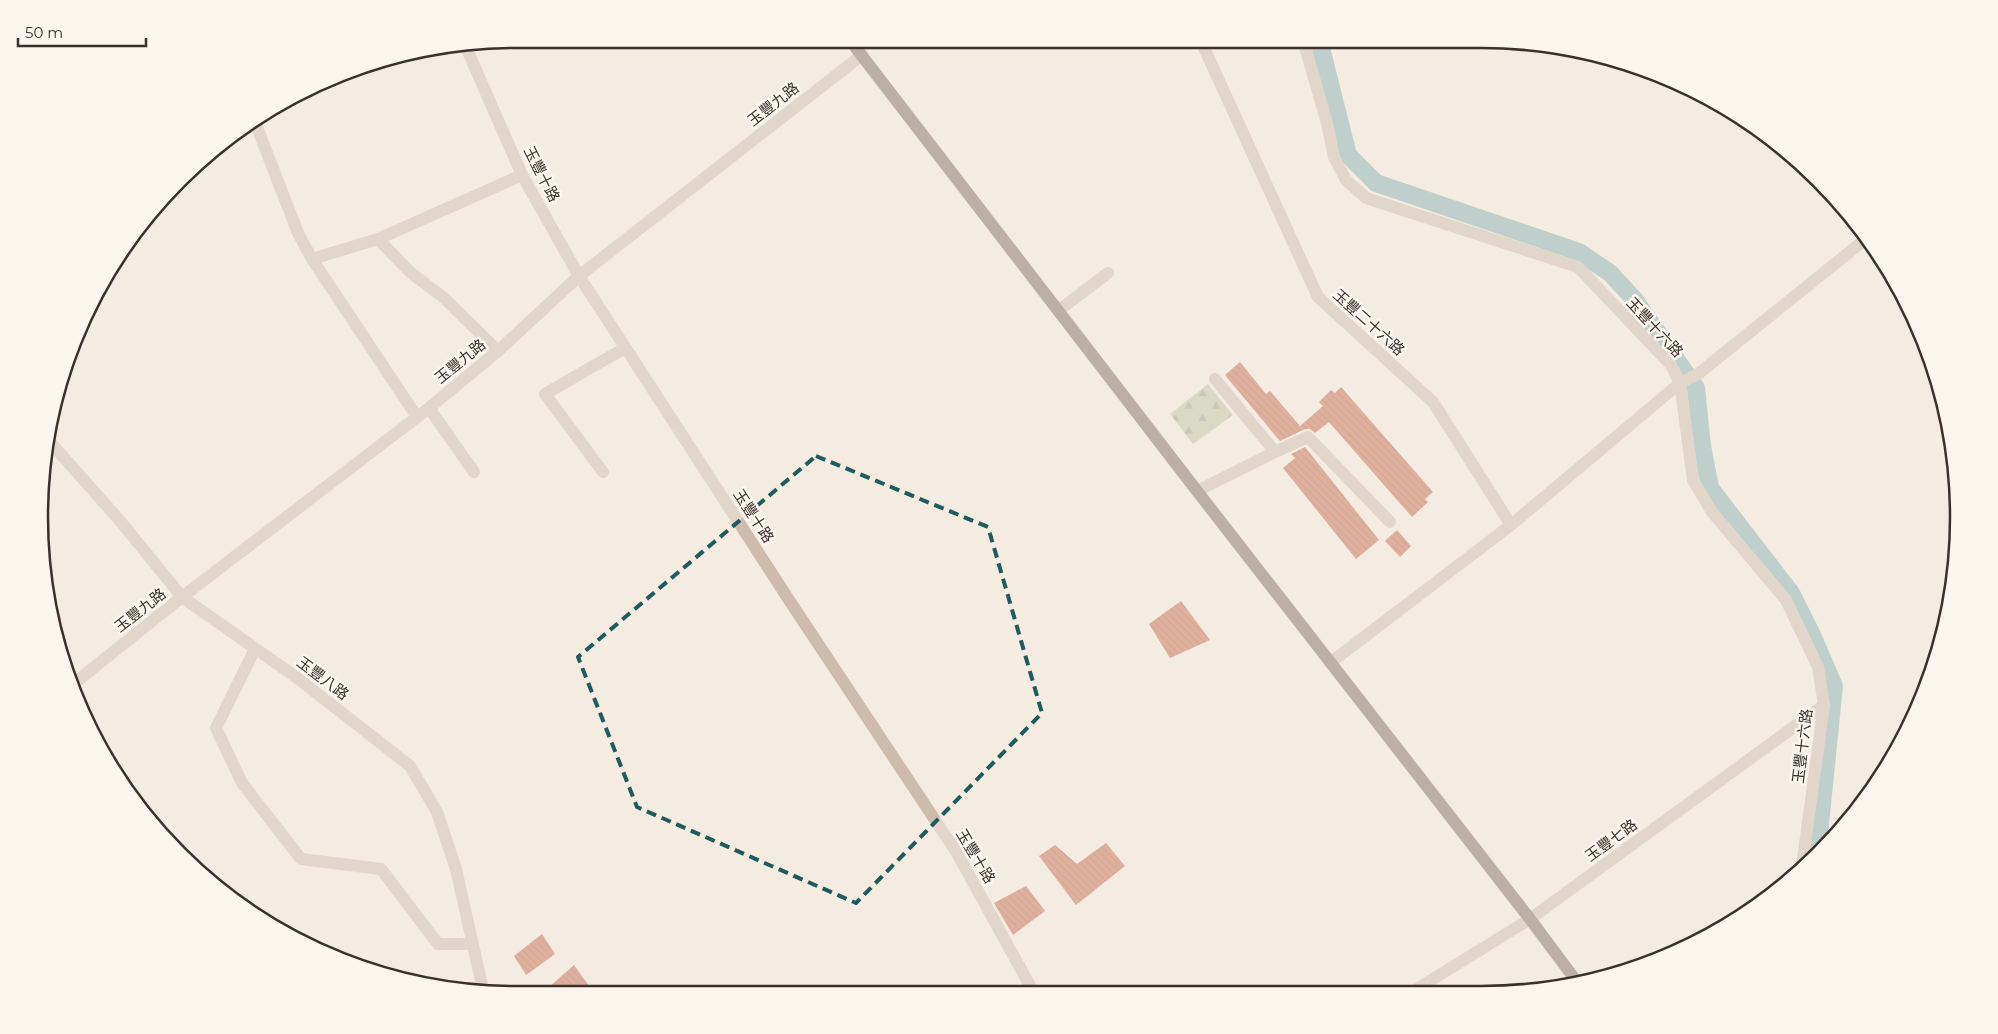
<svg xmlns="http://www.w3.org/2000/svg" width="1998" height="1034" viewBox="0 0 1998 1034" font-family="Montserrat,'Noto Sans TC',sans-serif">
	<style>
		.forest { fill: url(#forest-firs) }
		.lines { fill: none; stroke-linecap: round; stroke-linejoin: round }
		.canal { stroke: #7fb0b2; stroke-width: 18 }
		.building { fill: url(#building-back-hatch) }
		.minor { stroke: #cdbbac; stroke-width: 12 }
		.major { stroke: #7d675c; stroke-width: 12 }
		.marked { fill: none; stroke: #1f5a5e; stroke-width: 4; stroke-dasharray: 10 6; stroke-linejoin: round }
		.labels { text-anchor: middle; dominant-baseline: central; stroke-width: 5; stroke-linejoin: round; paint-order: stroke }
		.street-label { font-size: 15px; fill: #3b302b; stroke: #fbf5ee }
		.rim { fill: none; stroke: #3b302b; stroke-width: 2.5 }
	</style>
	<defs>
		<pattern id="forest-firs" width="22" height="20" patternUnits="userSpaceOnUse" patternTransform="scale(1.25)"><rect width="22" height="20" fill="#b8c4a0"/><path d="M5 1l3.5 6h-7zM16 11l3.5 6h-7z" fill="#97a083"/></pattern>
		<pattern id="building-back-hatch" width="6" height="6" patternUnits="userSpaceOnUse" patternTransform="scale(1.25)"><rect width="6" height="6" fill="#c8694b"/><path d="M-1 5l2 2M0 0l6 6M5-1l2 2" fill="none" stroke="#a4573f"/></pattern>
	</defs>
	<rect width="100%" height="100%" fill="#f4ebe1"/>
	<path class="forest" d="M1208 384 1233 415 1193 444 1170 414Z"/>
	<g class="lines">
		<path class="canal" d="M1319 40 1348 155 1376 183 1579 252 1610 273 1634 299 1696 388 1702 446 1710 488 1791 593 1812 635 1834 686 1817 853"/>
	</g>
	<path class="building" d="M1240 362 1266 394 1270 391 1300 426 1323 406 1319 402 1331 390 1335 393 1341 387 1433 492 1425 499 1428 502 1412 517 1329 422 1315 433 1310 429H1305L1280 441 1225 375Z
		M1305 447 1379 540 1356 559 1283 468 1295 458 1291 454Z
		M1397 530 1411 546 1400 557 1385 541Z
		M1181 601 1210 640 1170 658 1149 624Z
		M1106 843 1125 866 1076 905 1039 856 1055 845 1077 864Z
		M1026 886 1045 911 1013 935 994 903Z
		M542 934 555 954 526 975 514 956Z
		M574 965 595 994H541Z"/>
	<g class="lines">
		<path class="minor" d="M1200 39 1318 297 1433 402 1511 525
			M1303 40 1327 123 1334 157 1346 180 1366 198 1578 267 1671 365 1680 383 1693 480 1712 512 1786 600 1818 667 1824 705 1802 866
			M466 47 522 175 579 276 791 603 957 853 1034 993
			M255 122 298 233 312 259 417 417
			M378 239 522 175
			M312 259 378 239 410 272 444 298 498 351
			M1058 311 1108 273
			M1215 379 1275 452
			M429 408 474 472
			M50 442 121 522 182 597 296 677 410 766 437 812 456 869 484 994
			M603 472 545 394 625 348
			M1197 491 1275 452 1308 437 1390 522
			M255 649 216 728 242 783 301 859 381 869 438 944H472
			M1330 663 1511 525 1680 383 1698 374 1867 238
			M72 685 182 597 429 408 498 351 579 276 862 55
			M1412 992 1530 919 1824 705"/>
		<path class="major" d="M849 39 1197 491 1530 919 1577 982"/>
	</g>
	<path d="M0 0H1998V1034H0ZM816 456 988 527 1042 713 856 903 637 807 578 657Z" fill="#f4ebe1" fill-opacity=".55" fill-rule="evenodd"/>
	<path class="marked" d="M816 456 988 527 1042 713 856 903 637 807 578 657Z"/>
	<g class="labels">
		<g class="street-label">
			<text transform="translate(773 104) rotate(-38)">玉豐九路</text>
			<text transform="translate(542 174) rotate(63)">玉豐十路</text>
			<text transform="translate(1369 322) rotate(42)">玉豐二十六路</text>
			<text transform="translate(1655 327) rotate(47)">玉豐十六路</text>
			<text transform="translate(460 361) rotate(-39)">玉豐九路</text>
			<text transform="translate(754 516) rotate(57)">玉豐十路</text>
			<text transform="translate(140 610) rotate(-38)">玉豐九路</text>
			<text transform="translate(323 678) rotate(37)">玉豐八路</text>
			<text transform="translate(1802 746) rotate(-83)">玉豐十六路</text>
			<text transform="translate(1611 840) rotate(-36)">玉豐七路</text>
			<text transform="translate(976 856) rotate(59)">玉豐十路</text>
		</g>
	</g>
	<path d="M0 0H1998V1034H0ZM517 48H1481A469 469 0 0 1 1950 517V517A469 469 0 0 1 1481 986H517A469 469 0 0 1 48 517V517A469 469 0 0 1 517 48Z" fill="#fbf5ee" fill-rule="evenodd"/>
	<path class="rim" d="M517 48H1481A469 469 0 0 1 1950 517V517A469 469 0 0 1 1481 986H517A469 469 0 0 1 48 517V517A469 469 0 0 1 517 48Z"/>
	<path d="M18 38v8h128v-8" fill="none" stroke="#3b302b" stroke-width="2.5"/>
	<text x="25" y="38" font-size="15" fill="#3b302b" stroke="#fbf5ee" stroke-width="4" paint-order="stroke">50 m</text>
</svg>
